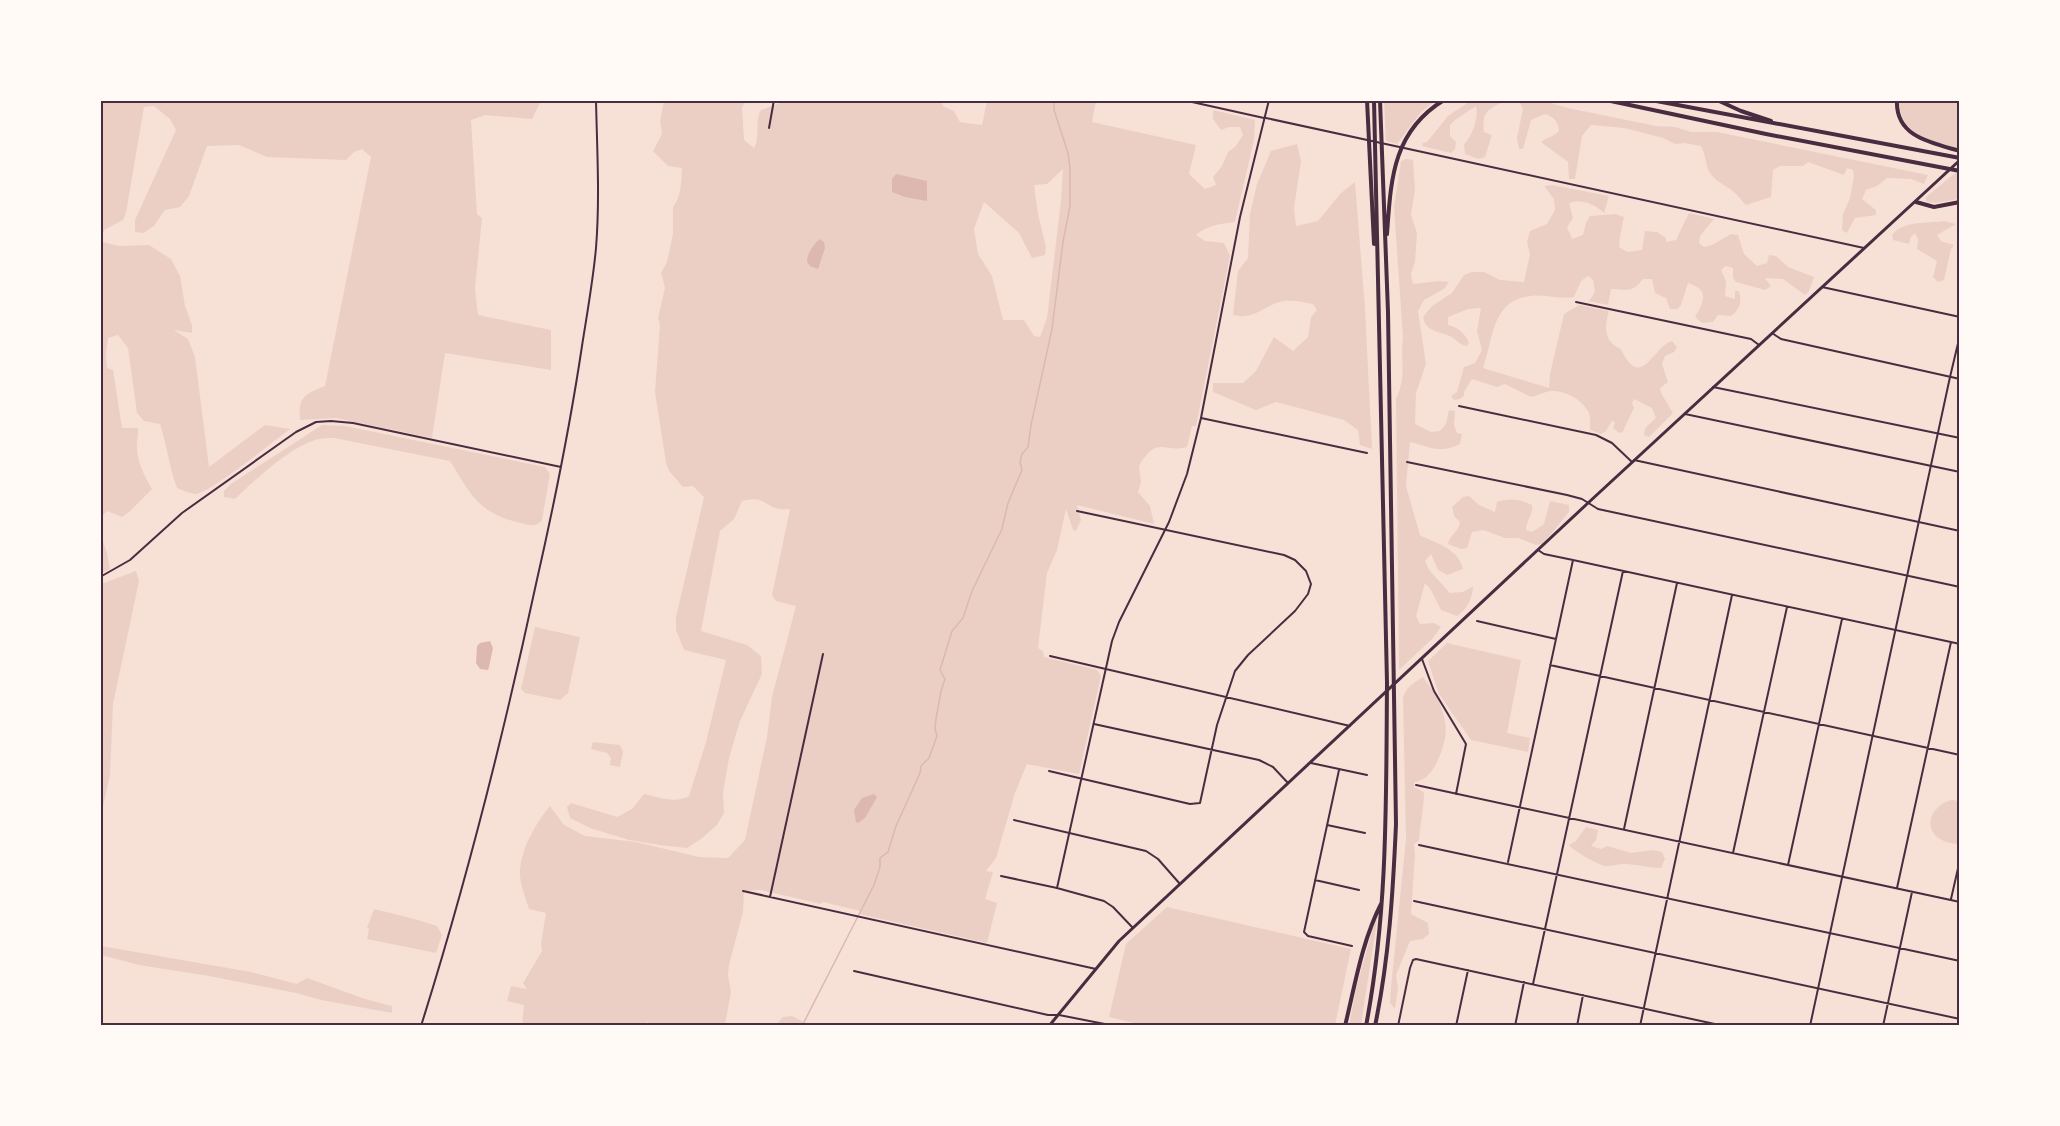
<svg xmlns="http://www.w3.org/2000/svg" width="2060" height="1126" viewBox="0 0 2060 1126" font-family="'Source Sans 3',sans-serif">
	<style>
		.green { fill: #ebcfc5; fill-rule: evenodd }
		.water { fill: #dcb8b0 }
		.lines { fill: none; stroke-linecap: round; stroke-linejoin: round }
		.stream { stroke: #dcb8b0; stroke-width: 1.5 }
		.minor { stroke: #4a2c40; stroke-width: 2 }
		.tertiary { stroke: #4a2c40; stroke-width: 2 }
		.secondary { stroke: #4a2c40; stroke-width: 3 }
		.motorway { stroke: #4a2c40; stroke-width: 4 }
		.neatline { fill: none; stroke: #4a2c40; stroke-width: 2 }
	</style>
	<rect width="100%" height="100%" fill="#f7e1d7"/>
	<path class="green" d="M101 101H541L532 119 485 115 471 120 477 214 482 218 475 289 478 315 551 330V370L445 353 432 438 336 418 300 420C298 397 305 394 325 386L371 157 362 149 354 152 346 160 267 157 239 145 207 146 189 196 180 207 165 210 154 226 143 233 135 232V220L176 130 170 119 154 106 144 107 126 213 123 220 104 230 101 238 103 242 119 246 149 245 171 259 180 276 185 306 192 325V333L174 330 188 339 195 357 209 467 265 425 290 429C275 440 208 495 195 494 189 493 182 490 177 488 169 467 167 445 160 424L144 421 137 413 128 348 118 335 108 338 106 355 107 368 113 370 122 428H138C139 436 136 441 137 448 137 462 145 477 152 489L130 511 122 517 107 511 102 516 101 526Z
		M664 101H746L742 107 744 140 754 148C761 135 754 122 761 110L780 103 781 101H942L943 106 954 111 960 122 982 125 987 101H1096L1092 122 1196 145 1189 174 1205 189 1216 185 1213 177 1222 166 1228 152 1235 147 1243 135 1240 127H1229L1221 130 1213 119V110L1255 120 1254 140 1235 222C1220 224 1208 225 1196 235L1205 241 1224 243 1230 256 1196 426H1192L1187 447C1164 454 1158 434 1139 466L1141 482 1138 492 1150 506 1154 524 1077 505 1081 520 1076 531 1073 530 1066 509 1057 550 1047 573 1038 648 1043 651 1044 657 1097 670 1101 676 1079 774 1027 764 1015 793 996 858 986 871 993 872 985 899 997 903 987 943 859 914 860 911 823 902 821 904 761 890 744 891 743 912 729 965 728 975 731 992 725 1025H708L707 1023 701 1026H654L647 1022 642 1026 522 1025 524 1005 507 1001 511 986 527 989 523 983 542 951 541 943 546 913 529 909C526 899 521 887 520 876 519 852 535 824 550 806L564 825 585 836 636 842 699 857 728 858 745 840 767 737 772 697 796 606 776 601 772 595 790 509C763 512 770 494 742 501L734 519 720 531 701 631 747 645 761 656 762 674 740 721 729 758 723 793 724 813 717 825 701 839 687 848 660 845 629 840 590 828 570 818 567 807 571 803 617 817 632 809 644 794C659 797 675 804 689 796L706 742 726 660 684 650 676 630V617L704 497 693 486 683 487 669 471 666 463 655 392 660 325 658 318 665 288 661 273 667 262 673 234V207C682 196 681 181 682 168L668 166 653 151 662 134 660 121ZM1063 169 1061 201 1047 318 1040 337 1034 336 1024 320H1003L992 276 978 254 974 229 984 202 1019 233 1032 258 1045 255 1046 247 1038 214 1034 185 1047 184Z
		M1384 101V100L1435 101 1421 112 1397 144 1386 141Z
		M1470 101H1505C1487 110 1482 111 1484 132L1492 135 1485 157 1478 159 1465 154 1464 144C1472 137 1479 117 1476 106L1455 120 1450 125V136L1456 142 1455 149 1451 153 1422 146 1423 143 1427 142 1448 116Z
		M1505 101H1544L1568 108 1656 126 1675 127 1691 132H1717L1928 175 1924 184 1911 179 1887 178 1877 186 1866 190 1862 199 1876 210V215L1855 218 1847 233 1842 230 1843 214 1850 198 1854 176 1853 170 1847 168 1844 175 1808 162 1803 166H1780L1773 170 1771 197 1746 205C1742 201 1740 198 1736 194 1728 186 1717 183 1710 173 1705 164 1706 155 1701 146L1684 143 1675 144 1663 138 1624 128 1591 125 1582 136 1575 179H1569L1568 162 1541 142C1547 137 1554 137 1559 131 1558 121 1554 117 1545 114L1531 120 1523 149H1519L1517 138 1523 108 1519 102Z
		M1899 101H1959V149C1931 141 1900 135 1899 101Z
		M1297 144 1301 161 1294 208 1296 226 1318 221 1341 193 1355 182 1365 308 1372 449 1360 445 1358 430 1344 420 1276 402 1256 410 1213 392V383H1243L1256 371 1274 337 1293 351 1308 337 1311 317 1317 310 1313 304C1302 302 1289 299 1279 302 1262 308 1252 320 1233 315L1238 271 1248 258 1250 214 1257 184 1271 151Z
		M1407 159 1413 160 1415 190 1411 215 1417 233 1415 262 1411 274 1413 284 1439 281 1449 282 1444 289 1424 300 1418 311 1426 364 1416 393 1415 424 1431 432 1440 431 1446 424 1449 410 1455 411 1454 425 1457 433 1462 434 1460 444C1440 454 1430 447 1410 442L1406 486 1420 535C1437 544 1458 548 1463 569L1447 575 1438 570 1431 554 1425 561 1430 571 1450 593 1463 592 1473 586C1473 597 1467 610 1457 616L1441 610 1431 590 1425 583 1416 616 1420 624 1434 623 1441 627 1432 639 1399 670 1396 399C1407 375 1400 362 1403 338L1394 207 1401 161Z
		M1955 173 1959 174V199L1936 203 1927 202 1925 198Z
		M1552 185 1609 196 1604 213C1594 204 1583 199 1569 203L1573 218 1567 227 1572 239 1583 235 1586 223 1590 216 1615 214 1624 217 1620 237 1619 247 1627 252 1642 250 1645 231 1657 232 1666 238V242L1676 240 1689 213 1714 219 1700 236 1699 243 1704 247 1712 245 1731 234 1738 235 1744 254 1757 266 1767 263 1769 255 1776 256 1788 267 1814 277 1809 291 1805 295 1783 279 1765 278 1771 286 1765 290 1736 282 1733 278V268L1726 266 1721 270 1726 281 1725 296 1735 299V291H1739C1742 301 1740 310 1731 316L1718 315 1713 322 1702 323 1695 317C1705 300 1709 290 1688 283L1681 305 1677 309H1670L1666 298 1655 293 1652 279H1643C1632 293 1628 290 1611 289L1608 305 1589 301 1595 292 1593 280 1588 276 1581 281 1574 297C1560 300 1546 294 1531 296 1491 300 1494 338 1483 368L1549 388 1550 374 1564 314 1579 305 1609 311C1604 327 1604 342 1621 349 1641 393 1654 345 1672 341L1677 347 1674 352 1665 356 1662 364 1668 382 1660 388 1661 393 1673 413 1649 437 1644 435 1645 428 1656 418 1652 408 1634 399 1632 403 1634 408 1622 433 1618 432 1613 428 1615 422 1612 421 1606 431 1601 434 1590 430C1590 424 1591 416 1588 411 1580 398 1564 390 1550 391 1544 392 1537 396 1531 397L1505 384 1497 387 1472 379 1464 392V396L1460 399 1454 400 1451 396 1457 392 1464 367 1475 363 1482 350 1477 331 1481 308 1468 309 1448 317V325C1458 327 1464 333 1469 342L1467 346C1459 345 1456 339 1450 336 1438 331 1426 332 1423 317L1432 306 1452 293 1464 275 1472 272H1484L1500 280 1524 282 1530 254 1527 242 1530 231 1547 224 1555 210 1554 199 1544 186Z
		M1944 221 1956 224 1937 235 1941 241 1954 245 1951 249 1944 280 1938 282 1933 277 1937 261 1917 249 1918 239 1915 233 1911 237 1909 244 1893 240 1892 235C1903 220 1927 224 1944 221Z
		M322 425 345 426 545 467 550 474 542 520C536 528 529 525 521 523 479 514 471 495 450 461L334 438C328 438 321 438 315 440 288 449 256 479 235 499L224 497V491L231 484Z
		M1469 496 1479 505 1495 512 1497 502C1511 498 1519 499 1532 505 1534 514 1526 520 1526 530L1532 532 1544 524 1550 501 1569 505V512L1552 533 1541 544 1536 545 1518 538H1505L1483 530 1472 532 1467 548 1461 549 1448 544C1449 535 1459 532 1460 522L1454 516 1452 507 1463 497Z
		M100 533 107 553 110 569 101 573Z
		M136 571 139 581 113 704 110 775 101 816V584Z
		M535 627 580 637 568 693 560 700 525 693 521 689Z
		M1447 643 1521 660 1507 733 1530 738 1528 752 1471 740 1439 694 1428 661Z
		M1423 677C1431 688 1439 697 1442 710 1445 718 1447 730 1445 738 1442 754 1432 781 1414 782V787L1424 792C1424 809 1420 824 1419 841L1414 844 1415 855 1411 914 1428 923 1429 934 1423 939 1410 941 1396 975 1398 988 1395 1009 1390 1003 1391 987 1406 839 1403 698C1406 687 1413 683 1423 677Z
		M593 742 620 745 623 752 620 767 610 765 611 758 607 753 591 749Z
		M1952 800 1959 801V845C1953 843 1946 843 1940 839 1921 827 1933 804 1952 800Z
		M1586 827 1598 830 1596 840 1591 846 1601 849 1607 846 1631 853 1652 850 1662 852 1665 859 1661 868C1649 868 1636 864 1624 864 1617 864 1612 867 1605 866 1599 865 1573 851 1569 845L1576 841Z
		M1167 907 1351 949 1335 1025 1146 1026 1109 1017 1126 944Z
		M374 909C395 914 416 919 437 926L442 935 436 953 367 939 369 929 367 928Z
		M1375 920 1377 921 1361 1025 1349 1026 1356 989Z
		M101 946 251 972 297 984 307 978 365 999 392 1006V1013L321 1000 296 993 209 976 139 965 101 955Z
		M792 1016 809 1025H776L783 1017Z"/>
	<path class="water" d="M896 174 927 181V201L905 197 892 192V179Z
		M819 239 824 242 825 248 818 269 810 266 807 262C807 253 813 246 819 239Z
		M490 641 493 648 489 667 488 670 480 669 476 663 477 646 480 643Z
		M874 794 877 797 865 818 858 823 856 822 854 810 862 798Z"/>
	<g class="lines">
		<path class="stream" d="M802 1026 874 885 880 867V858L888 852 896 826 920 773 921 766 929 758 937 736 935 729 936 719 941 691 945 679 940 670 952 631 963 618 972 591 1002 529 1008 503 1022 470 1020 462 1022 454 1028 447 1031 425 1052 329 1063 242 1070 206V168L1068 153 1054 110V100"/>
		<path class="minor" d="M1183 100 1264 118
			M769 128 774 100
			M1822 287 1960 317
			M1576 302 1751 339 1759 345
			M1950 377 1960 335
			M1713 387 1960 438
			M1459 406 1596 435 1612 443 1632 462
			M1685 414 1960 472
			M1201 418 1367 453
			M1634 460 1960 531
			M1407 462 1567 495 1582 499 1598 509 1960 587
			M1538 550 1544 554 1573 560 1960 644
			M1477 621 1556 639
			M1050 656 1350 726
			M1422 659 1434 691 1466 744 1456 794
			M1550 665 1960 755
			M1094 724 1259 760 1273 767 1288 783
			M1311 763 1367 775
			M1339 770 1304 932 1308 936 1352 946
			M1049 771 1190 804 1200 803 1217 725 1235 671 1248 655 1295 611 1308 594 1311 584 1306 571 1295 560 1284 555 1077 511
			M1416 785 1960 902
			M1014 820 1146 851 1158 859 1180 884
			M1327 825 1365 833
			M1624 829 1677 583
			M1419 845 1960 961
			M1733 853 1787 607
			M1508 862 1573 560
			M1788 865 1842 619
			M1001 876 1057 888
			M1315 880 1359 890
			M1897 888 1951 642
			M743 891 1096 969
			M770 897 823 654
			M1951 899 1959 864
			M1414 901 1960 1019
			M854 971 1048 1015H1058
			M1533 984 1623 571
			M814 1025 816 1026
			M1398 1026 1410 968 1413 960 1416 959 1724 1026
			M1456 1026 1468 970
			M1515 1026 1524 982
			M1577 1026 1583 995
			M1640 1026 1732 595
			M1883 1026 1912 892"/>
		<path class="tertiary" d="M1266 118 1864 248
			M1772 333 1781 339 1960 379
			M100 577 130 560 182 513 296 432 316 422 331 421 353 423 561 467
			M1133 928 1113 907 1104 901 1057 888 1112 641 1119 622 1169 522 1187 474 1201 418 1240 217 1269 100
			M1059 1015 1115 1026
			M421 1026C467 880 504 733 536 584 554 505 570 426 582 346 587 314 593 281 596 248 600 199 597 149 596 100
			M1810 1026 1950 377"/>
		<path class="secondary" d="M1049 1026 1119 941 1588 503 1960 160"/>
		<path class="motorway" d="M1367 100 1374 244
			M1606 100 1766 134 1960 171
			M1651 100 1960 158
			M1717 100 1741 111 1771 121
			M1897 100C1895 137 1932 143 1960 151
			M1916 202 1934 207 1960 202
			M1387 234C1391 180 1392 132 1444 100
			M1345 1026C1355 985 1362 941 1381 904
			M1366 1026C1388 911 1386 799 1387 683L1374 100
			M1375 1026C1389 959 1393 892 1396 824L1388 312 1380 100"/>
	</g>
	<rect width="2060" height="1126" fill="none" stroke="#fffaf5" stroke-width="204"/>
	<rect x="102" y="102" width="1856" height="922" class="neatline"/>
</svg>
